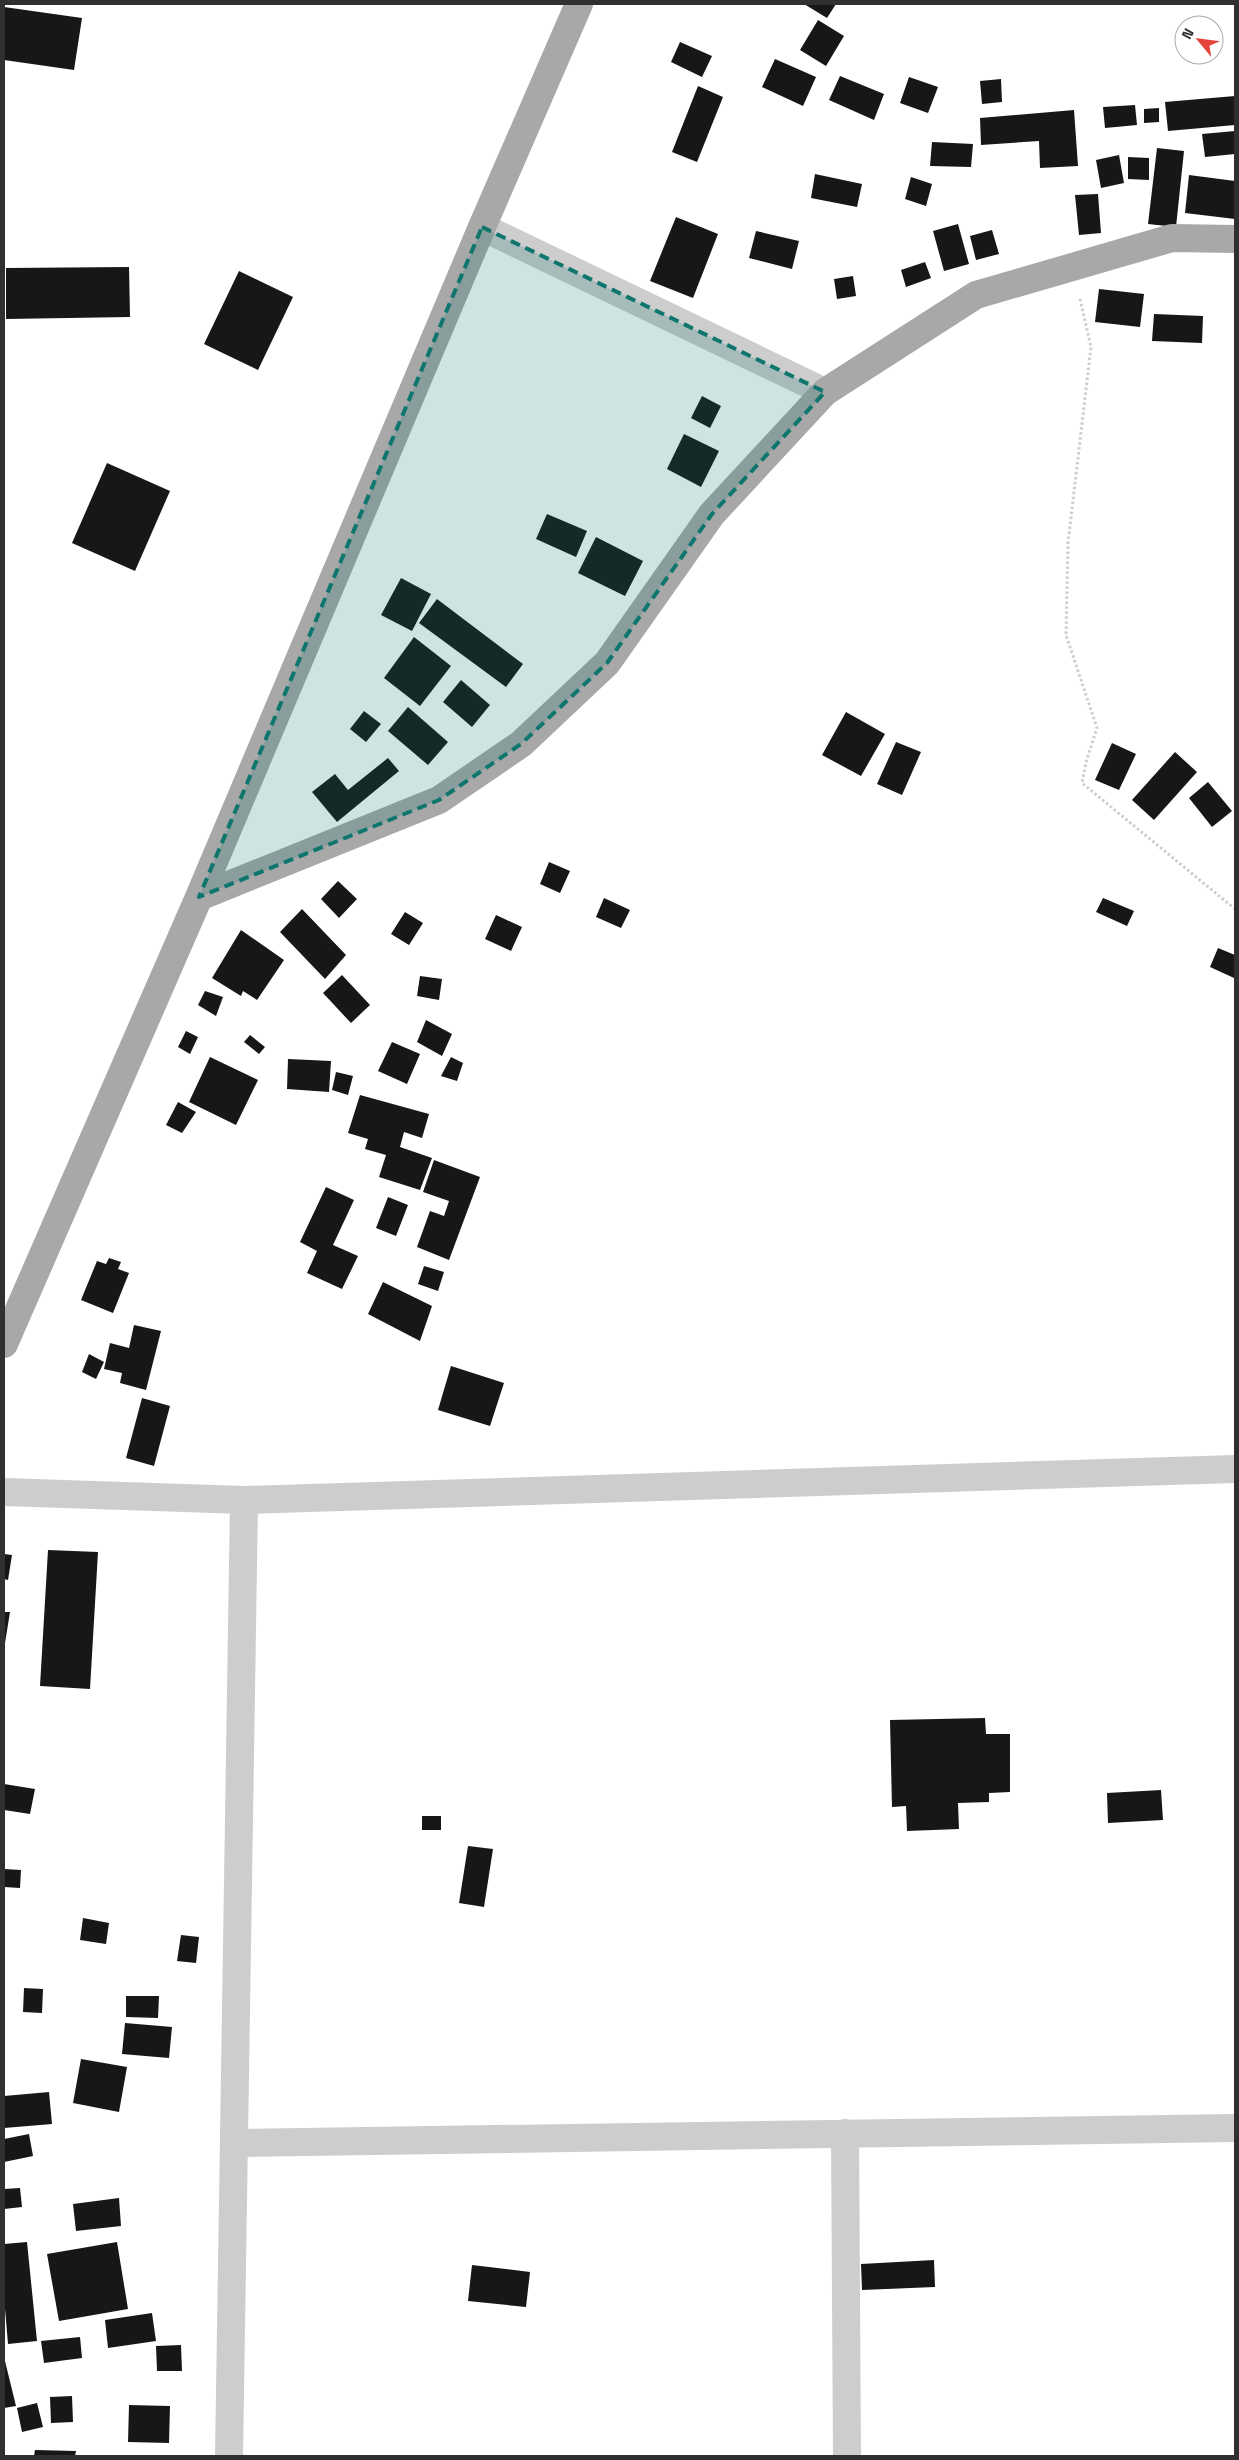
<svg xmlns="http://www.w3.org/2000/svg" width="1239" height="2460" viewBox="0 0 1239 2460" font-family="'Space Grotesk',sans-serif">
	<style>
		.building { fill: #171717 }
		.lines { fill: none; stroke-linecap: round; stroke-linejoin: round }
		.path { stroke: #cdcdcd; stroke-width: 3; stroke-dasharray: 2.5 2.5; stroke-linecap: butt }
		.minor { stroke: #cdcdcd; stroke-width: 28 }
		.major { stroke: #a8a8a8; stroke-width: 28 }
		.marked { fill: #0f766e; fill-opacity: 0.2; stroke: #0f766e; stroke-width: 4; stroke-dasharray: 10 6; stroke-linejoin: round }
	</style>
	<rect width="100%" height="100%" fill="#fff"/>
	<path class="building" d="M804 4H836L827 18Z
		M4 7 82 18 74 70 4 60Z
		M818 20 844 36 826 66 800 50Z
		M680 42 712 56 702 77 671 62Z
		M775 59 816 77 803 106 762 87Z
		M840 76 884 94 874 120 829 100Z
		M909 77 938 87 928 113 900 103Z
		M1001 79 1002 102 982 104 980 81Z
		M698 86 723 97 697 162 672 152Z
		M1235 96V125L1168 131 1165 102Z
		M1135 105 1137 125 1105 128 1103 107Z
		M1159 108V122L1144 123V109Z
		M1074 110 1078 166 1040 168 1039 141 981 145 980 118Z
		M1235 131V154L1205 157 1202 134Z
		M932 142 973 144 971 167 930 166Z
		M1157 148 1184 151 1176 227 1148 224Z
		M1119 155 1124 183 1101 188 1096 160Z
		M1128 157 1149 158V180L1128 179Z
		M815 174 862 184 857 207 811 198Z
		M1189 175 1235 181V219L1185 213Z
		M911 177 932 184 926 206 905 199Z
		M1098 194 1101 233 1079 235 1075 195Z
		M676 217 718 234 693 298 650 281Z
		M958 224 969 264 944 271 933 231Z
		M992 230 999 254 976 260 970 236Z
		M756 231 799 241 792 269 749 258Z
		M925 262 931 278 906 287 901 270Z
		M129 267 130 317 6 319V268Z
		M239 271 293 297 258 370 204 344Z
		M853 276 856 296 837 299 834 279Z
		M1099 289 1144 294 1140 327 1095 322Z
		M1154 314 1203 316 1202 343 1152 341Z
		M702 396 721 406 710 428 691 418Z
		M684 434 719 451 701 487 667 469Z
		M107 463 170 491 135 571 72 543Z
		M547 514 587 531 576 557 536 539Z
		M596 537 643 561 625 596 578 573Z
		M401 578 431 594 412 631 381 615Z
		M437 599 523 664 506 687 419 623Z
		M414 637 451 666 420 706 384 678Z
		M461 680 490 705 472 727 443 702Z
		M408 707 448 742 428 765 388 731Z
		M364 711 381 724 366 742 350 729Z
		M846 712 885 734 861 776 822 755Z
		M896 742 921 752 902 795 877 784Z
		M1112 743 1136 754 1119 790 1095 780Z
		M1175 752 1197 772 1154 820 1132 800Z
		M388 758 399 771 337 822 312 792 335 774 348 790Z
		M1208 782 1232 811 1212 827 1189 798Z
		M549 862 570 871 560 893 540 884Z
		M338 881 357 899 339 918 321 899Z
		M604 898 630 910 621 928 596 917Z
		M1103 898 1134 911 1127 926 1096 912Z
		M302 909 346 955 325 979 280 932Z
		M405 912 423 923 409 945 391 934Z
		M496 915 522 927 511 951 485 939Z
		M241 930 284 960 257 1000 243 991 241 996 212 978Z
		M1218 948 1235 955 1234 978 1210 967Z
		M342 975 370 1005 351 1023 323 993Z
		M420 976 442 979 439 1000 417 996Z
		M205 991 223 997 216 1016 198 1005Z
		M426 1020 452 1034 442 1056 417 1042Z
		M186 1031 198 1037 190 1054 178 1047Z
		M250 1035 265 1047 259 1054 244 1042Z
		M392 1042 420 1054 407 1084 378 1071Z
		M210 1057 258 1080 236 1125 189 1102Z
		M451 1057 463 1063 457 1081 441 1076Z
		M288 1059 331 1061 329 1092 287 1089Z
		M336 1072 353 1076 348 1095 332 1090Z
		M360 1095 429 1114 422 1138 404 1132 400 1147 432 1158 420 1190 379 1177 386 1155 365 1149 368 1139 348 1133Z
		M178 1102 196 1112 182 1133 166 1125Z
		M434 1160 480 1177 449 1260 417 1247 430 1211 444 1216 449 1201 423 1192Z
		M326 1187 354 1200 333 1245 358 1256 342 1289 307 1273 317 1251 300 1242Z
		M388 1197 408 1205 396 1236 376 1228Z
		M109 1258 121 1262 118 1269 129 1273 113 1313 81 1300 97 1261 106 1264Z
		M424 1266 444 1272 438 1291 418 1284Z
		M383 1282 432 1306 420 1341 368 1314Z
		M134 1325 161 1331 146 1390 120 1383 122 1373 104 1369 110 1343 129 1348Z
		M89 1354 104 1362 96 1379 82 1372Z
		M451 1366 504 1383 490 1426 438 1410Z
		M142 1398 170 1406 154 1466 126 1458Z
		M48 1550 98 1552 90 1689 40 1686Z
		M4 1554 12 1555 8 1580 4 1579Z
		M4 1612H10L5 1643H4Z
		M985 1718 986 1734H1010V1792L989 1793V1802L958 1803 959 1829 907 1831 906 1806 892 1807 890 1720Z
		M4 1784 35 1789 30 1814 4 1810Z
		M1161 1790 1163 1820 1108 1823 1107 1793Z
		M422 1816H441V1830H422Z
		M468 1846 493 1849 484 1907 459 1903Z
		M4 1869 21 1870 20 1888 4 1887Z
		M83 1918 109 1923 106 1944 80 1940Z
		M181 1935 199 1937 196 1963 177 1961Z
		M24 1988 43 1989 42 2013 23 2012Z
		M126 1996H159L158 2018 126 2017Z
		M125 2023 172 2027 169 2058 122 2054Z
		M81 2059 127 2067 119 2112 73 2103Z
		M49 2092 52 2124 4 2128V2096Z
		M29 2134 33 2156 4 2162V2139Z
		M20 2188 22 2207 4 2209V2189Z
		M119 2198 121 2226 76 2231 73 2204Z
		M27 2242 37 2341 8 2344 4 2297V2244Z
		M117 2242 128 2309 59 2321 47 2254Z
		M934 2260 935 2287 862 2290 861 2264Z
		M472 2265 530 2272 526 2307 468 2301Z
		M152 2313 156 2341 108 2348 105 2320Z
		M80 2337 82 2358 44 2363 41 2341Z
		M181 2345 182 2371H157L156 2346Z
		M4 2357 16 2406 4 2408Z
		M72 2396 73 2422 51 2423 50 2397Z
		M37 2403 43 2427 22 2432 17 2408Z
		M129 2405 170 2406 169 2443 128 2442Z
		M35 2450 76 2451 75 2456H34Z"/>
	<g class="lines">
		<path class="path" d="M1080 299 1091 347 1068 543 1066 635 1097 728 1086 762 1082 783 1235 909"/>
		<path class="minor" d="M482 227 825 392
			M4 1492 244 1500 1235 1469
			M845 2133 847 2456
			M235 2143 1235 2128
			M229 2456 244 1500"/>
		<path class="major" d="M199 897 439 800 521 744 607 663 712 514 825 392 976 295 1172 238 1235 239
			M4 1344 199 897 482 227 579 4"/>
	</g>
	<path class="marked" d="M482 227 825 392 712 514 607 663 521 744 439 800 199 897Z"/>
	<rect width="1239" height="2460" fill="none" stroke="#303030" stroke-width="10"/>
	<g transform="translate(1199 40) rotate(299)"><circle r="24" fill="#ffffff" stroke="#acacac"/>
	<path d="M0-4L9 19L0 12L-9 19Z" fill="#e34437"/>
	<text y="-8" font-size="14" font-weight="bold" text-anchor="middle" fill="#303030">N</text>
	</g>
</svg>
